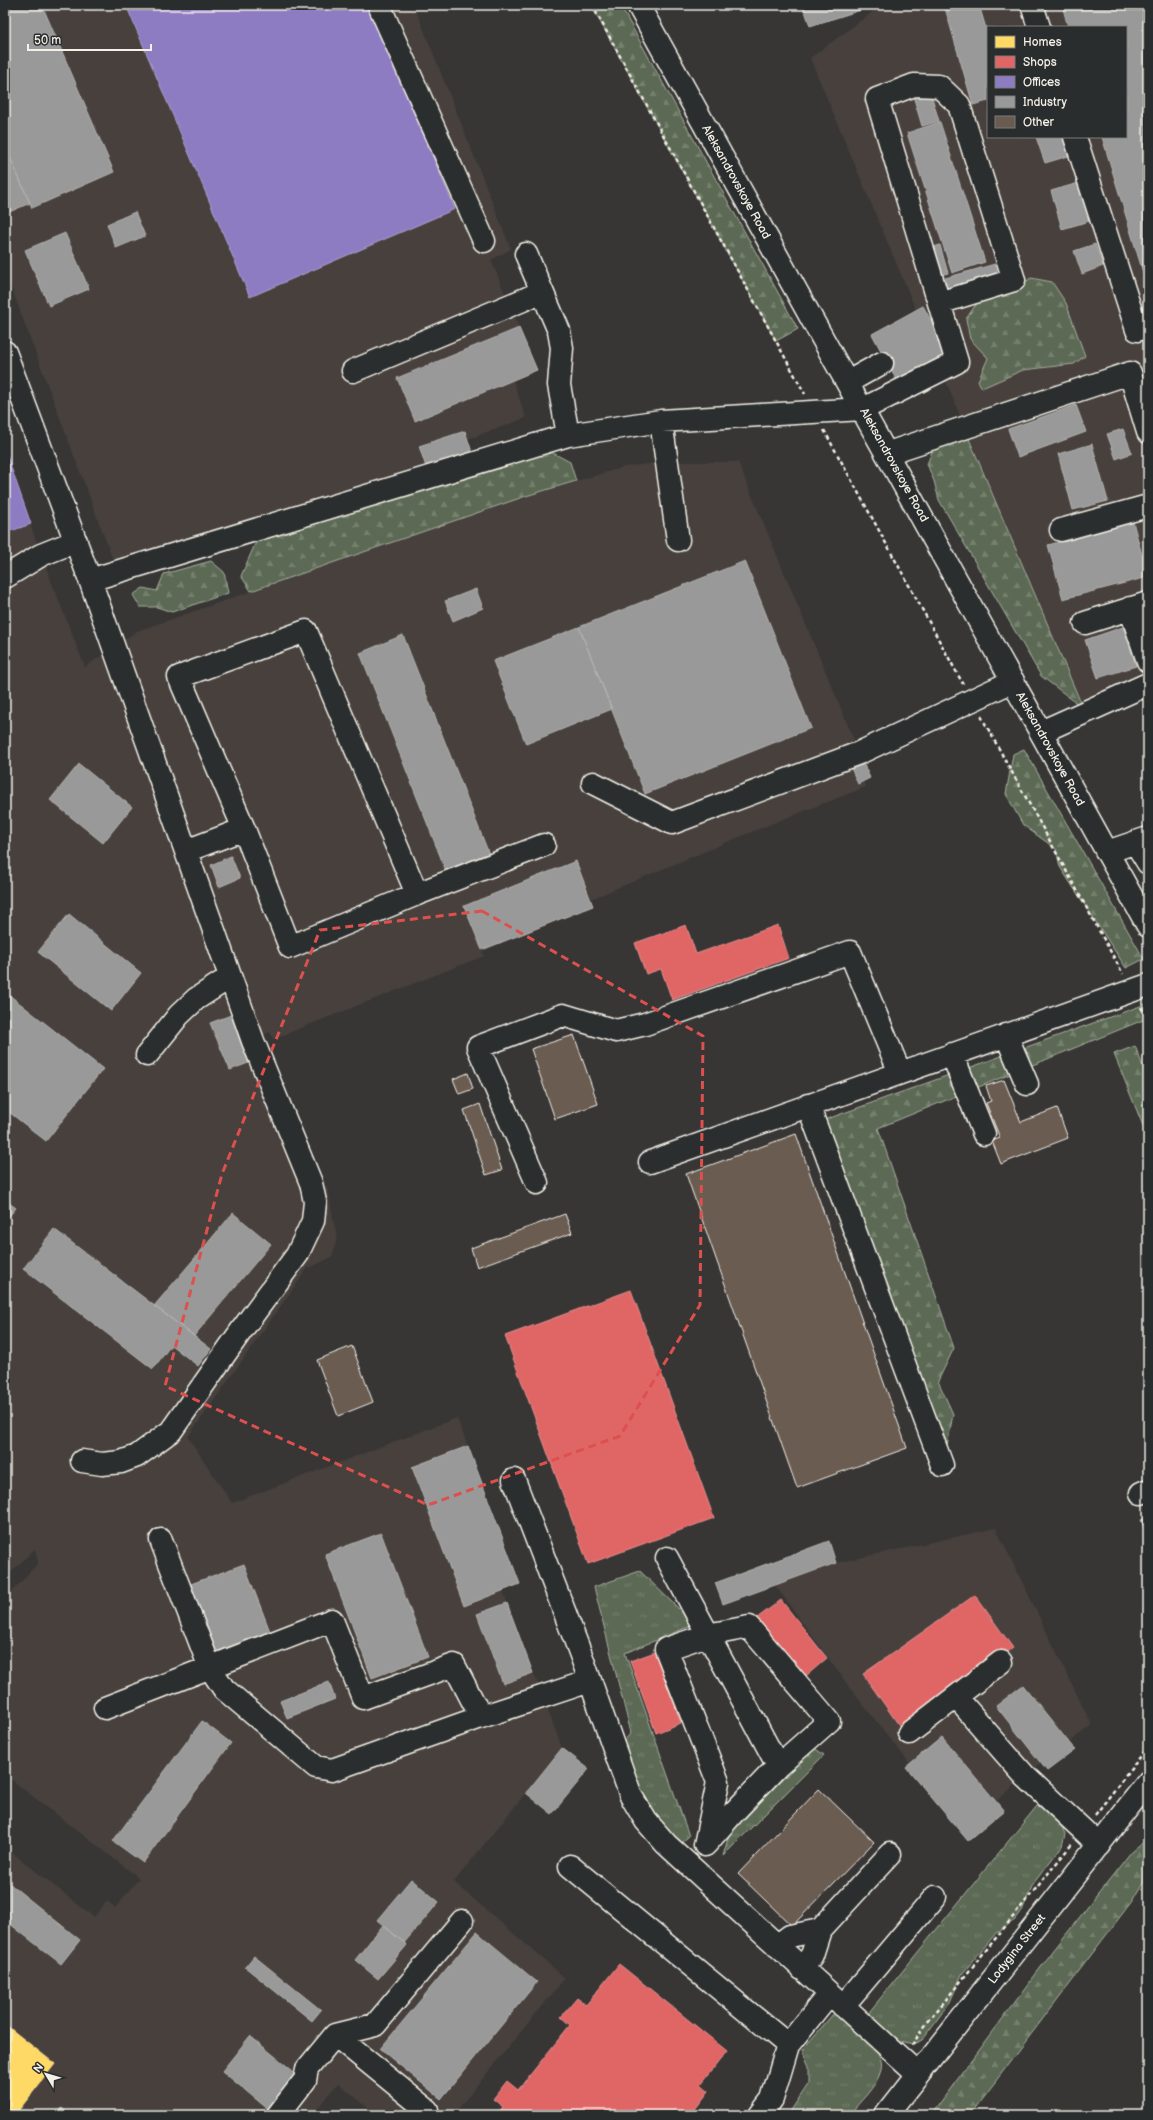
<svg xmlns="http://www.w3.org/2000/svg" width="1153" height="2120" viewBox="0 0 1153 2120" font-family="'Balsamiq Sans',sans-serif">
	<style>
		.built { fill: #46413d; fill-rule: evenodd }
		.grass { fill: url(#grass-tufts); stroke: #a8ae9e }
		.forest { fill: url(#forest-firs); stroke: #a8ae9e }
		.homes { fill: #ffd966; stroke: #fce08d }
		.shops { fill: #e06666; stroke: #e6908d }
		.offices { fill: #8e7cc3; stroke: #ad9fce }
		.industry { fill: #999; stroke: #b4b3b1 }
		.building { fill: #6a5b51; stroke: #f4f1e8 }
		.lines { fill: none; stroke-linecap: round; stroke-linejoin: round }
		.minor-casing { stroke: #f4f1e8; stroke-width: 25 }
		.major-casing { stroke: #f4f1e8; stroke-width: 25 }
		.path { stroke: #f4f1e8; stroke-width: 2.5; stroke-dasharray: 4 3; stroke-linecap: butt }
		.minor { stroke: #2a2d2e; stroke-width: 22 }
		.major { stroke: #2a2d2e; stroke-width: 22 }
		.marked { fill: none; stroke: #dc504e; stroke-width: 3; stroke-dasharray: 8 5; stroke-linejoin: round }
		.labels { text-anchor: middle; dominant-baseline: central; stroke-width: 4; stroke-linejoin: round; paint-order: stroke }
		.street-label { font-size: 12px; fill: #f4f1e8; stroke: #2a2d2e }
	</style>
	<defs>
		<pattern id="grass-tufts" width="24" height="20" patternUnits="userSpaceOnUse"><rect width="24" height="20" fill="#5c6b54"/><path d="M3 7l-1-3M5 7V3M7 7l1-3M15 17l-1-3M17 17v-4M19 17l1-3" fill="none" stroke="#74816d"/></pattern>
		<pattern id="forest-firs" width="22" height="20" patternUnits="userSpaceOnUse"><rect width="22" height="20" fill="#5c6b54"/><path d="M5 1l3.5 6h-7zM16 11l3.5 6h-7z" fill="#74816d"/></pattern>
	</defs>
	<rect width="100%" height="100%" fill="#373635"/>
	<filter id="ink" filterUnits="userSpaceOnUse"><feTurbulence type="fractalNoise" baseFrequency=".025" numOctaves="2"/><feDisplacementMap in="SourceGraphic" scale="8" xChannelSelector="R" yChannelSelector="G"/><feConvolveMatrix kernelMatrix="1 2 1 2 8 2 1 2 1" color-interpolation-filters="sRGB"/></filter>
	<g filter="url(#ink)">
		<path class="built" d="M5 5H414L511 249 491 260 537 370 513 380 526 418 468 439 472 452 113 560 5 271Z
			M882 5H1148V692L1083 708 810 58ZM988 27H1126V137H988Z
			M5 450 41 555 85 667 137 631 526 496 624 467 666 462H738L870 778 863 781 866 787 771 824 591 899 593 906 482 950 484 956 273 1039 270 1032 259 1037 306 1149 314 1158 328 1191 337 1238 332 1257 307 1269 188 1437 232 1503 457 1418 520 1584 503 1591 562 1748 454 1882 565 1978 453 2115H377L338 2083 312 2115H5V1847L94 1917 107 1901 115 1908 139 1878 5 1775V1599L38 1563 35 1549 5 1578Z
			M996 1528 1092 1725 1025 1776 963 1831 850 1688 775 1585 836 1563Z"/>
		<path class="grass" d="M640 1571 682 1612 690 1626 625 1653 689 1836 680 1844 649 1810 639 1793 622 1743 631 1733 594 1587Z
			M813 1747 824 1755 723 1856 729 1835Z
			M1037 1806 1046 1808 1061 1825 1065 1834 1062 1846 1033 1884 1022 1911 1015 1920 996 1933 962 1974 950 2002 922 2040 913 2044 895 2040 871 2020 870 2011Z
			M834 2013C847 2024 887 2050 881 2070 877 2087 859 2102 849 2115H788L809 2083V2066L802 2050Z"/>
		<path class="forest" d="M591 5H620L798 329 776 341Z
			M1031 278 1052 282 1066 303 1085 356 1074 364 1023 370 982 388 978 381 988 358 970 339 966 319 979 300 1005 296Z
			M967 434 1083 708 1041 676 939 500 934 481 927 464 934 447Z
			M551 452 570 462 576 481 526 496 251 591 241 576 256 542Z
			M211 561 224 572 228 593 172 612 157 607H140L133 595 143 588 157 591 164 574Z
			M1024 749 1144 959 1126 968 1060 867 1056 849 1023 825 1006 794 1013 754Z
			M1146 1004 1148 1018 878 1128 954 1348 938 1381 953 1414 947 1447 924 1449 841 1187 825 1182 809 1137 816 1123Z
			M1135 1046 1148 1079V1138L1114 1054Z
			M1148 1838V1874L1132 1901 970 2115H931L1053 1951 1131 1852Z"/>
		<path class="homes" d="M7 2026 55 2064 15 2115H5V2029Z"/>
		<path class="shops" d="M686 925 696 954 778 925 789 958 672 1000 661 969 646 974 635 943Z
			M631 1290 714 1518 588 1564 505 1336Z
			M975 1595 1013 1648 901 1728 863 1674Z
			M781 1600 827 1658 806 1676 757 1618Z
			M655 1652 681 1723 656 1733 630 1661Z
			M619 1964 727 2051 701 2084 709 2091 696 2108 690 2115H496L503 2107 493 2099 507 2081 518 2090 570 2025 561 2017 577 1998 586 2005Z"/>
		<path class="offices" d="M126 5H368L455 209 250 297Z
			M5 450 31 524 5 533Z"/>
		<path class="industry" d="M5 5H42L114 172 32 208 5 145Z
			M803 5H877L810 26Z
			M955 5H979L988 35V101L973 105 945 8Z
			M1062 5H1148V289L1102 137H1126V27H1068Z
			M931 94 939 121 922 126 914 99Z
			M940 122 985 262 952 273 907 133Z
			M1036 137H1070L1075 154 1045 163Z
			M11 160 30 203 7 213 5 208V162Z
			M1082 182 1093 220 1062 229 1051 191Z
			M135 212 145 236 116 248 107 224Z
			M65 233 89 289 49 306 25 250Z
			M1095 244 1103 266 1082 274 1074 251Z
			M940 245 948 273 940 275 931 248Z
			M995 264 999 278 946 293 942 279Z
			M923 306 950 355 898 383 872 334Z
			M519 328 537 370 415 421 397 378Z
			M1076 405 1086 432 1018 457 1008 429Z
			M1123 429 1132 453 1116 459 1107 434Z
			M465 431 472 452 426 467 419 446Z
			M1092 444 1108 501 1073 510 1058 454Z
			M1133 522 1148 577 1063 599 1048 545Z
			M745 561 811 728 645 794 579 627Z
			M476 589 483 608 453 621 445 601Z
			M579 627 612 709 526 744 493 661Z
			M1123 627 1136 666 1098 678 1085 640Z
			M403 635 489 854 446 871 360 653Z
			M863 763 870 778 858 784 851 768Z
			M79 764 132 807 103 843 50 800Z
			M231 856 240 878 219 887 211 865Z
			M576 861 593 906 482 950 464 906Z
			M69 914 141 973 111 1011 38 952Z
			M8 994 103 1069 46 1141 5 1109V997Z
			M231 1015 251 1062 230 1070 210 1023Z
			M5 1200 16 1208 5 1221Z
			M233 1213 271 1244 194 1336 154 1306Z
			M54 1229 211 1349 198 1366 171 1345 153 1369 23 1269Z
			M468 1446 520 1584 464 1606 412 1467Z
			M1148 1517V1538L1141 1520Z
			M381 1533 428 1657 372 1678 325 1554Z
			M829 1541 836 1563 723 1604 715 1583Z
			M244 1564 271 1634 217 1655 191 1584Z
			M507 1603 533 1673 503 1684 477 1614Z
			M329 1682 335 1699 287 1718 280 1701Z
			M1023 1685 1075 1750 1047 1771 996 1706Z
			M202 1721 231 1743 143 1863 113 1841Z
			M942 1737 1004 1811 968 1841 906 1767Z
			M562 1748 589 1769 552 1814 526 1793Z
			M411 1879 439 1902 404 1943 377 1920Z
			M5 1880 80 1940 61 1964 5 1920Z
			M383 1925 407 1945 378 1979 355 1960Z
			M477 1932 537 1982 441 2099 380 2049Z
			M254 1956 321 2010 312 2021 245 1967Z
			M250 2036 298 2075 269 2110 222 2071Z
			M62 2108 70 2115H56Z"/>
		<path class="building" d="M574 1035 598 1104 555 1119 531 1049Z
			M468 1073 473 1089 459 1094 453 1079Z
			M1004 1080 1021 1122 1057 1108 1068 1138 1001 1164 992 1141 1000 1138 986 1103 991 1101 986 1086Z
			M480 1104 502 1170 486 1175 464 1110Z
			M796 1134 907 1448 797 1488 686 1174Z
			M565 1214 572 1233 477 1267 471 1248Z
			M352 1346 373 1402 338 1416 317 1360Z
			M819 1789 874 1842 792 1926 738 1874Z"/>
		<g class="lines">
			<defs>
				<path id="minor" d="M379 5 484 241
					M1032 5 1039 27
					M1075 137 1137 330 1148 326
					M526 254 559 331 562 348 559 385 568 435
					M5 352 90 580 253 1041 311 1183 315 1202 313 1221 297 1255 241 1331 171 1431 137 1456 121 1462 102 1464 82 1461
					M353 371 542 292
					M848 382 882 363
					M661 421 678 540
					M888 453 1130 373 1148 432
					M1061 530 1148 506
					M5 577 41 555 76 541
					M90 580 568 435 661 421 863 409 957 362 877 99 914 85 939 86 959 105 1014 280 939 303
					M1130 608 1148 661
					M1085 623 1148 603
					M1041 732 1148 684
					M593 783 672 823 859 753 1013 681
					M1135 842 1148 863
					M186 851 244 829 179 677 306 631 417 894 290 947 244 829
					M1107 852 1148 838
					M417 894 544 845
					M1006 1035 1027 1084
					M952 1054 984 1134
					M147 1055 179 1015 196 999 230 977
					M808 1105 942 1465
					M650 1162 1148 985
					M537 1183 478 1047 563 1015 616 1031 645 1024 850 952 900 1073
					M514 1480 581 1655 631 1796 646 1821 666 1844 918 2074
					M1141 1493 1148 1490
					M161 1540 210 1668 224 1689 316 1767 332 1770 481 1717 590 1681
					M667 1558 778 1766 734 1812 706 1844
					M956 1697 1025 1776 1099 1845
					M105 1708 332 1620 363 1698 454 1665 481 1717
					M909 1733 1001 1662
					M705 1845 718 1782 666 1649 707 1635 749 1627 829 1721 778 1766
					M570 1866 788 2045 829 1994
					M777 1946 790 1936 820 1930
					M802 1969 812 1955 820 1930 890 1854
					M843 2006 935 1897
					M335 2035 427 2110
					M278 2115 305 2080 307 2069 335 2035 375 2025 462 1921
					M760 2115 772 2099 788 2045"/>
				<path id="major" d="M638 5 1148 926
					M886 2115 1148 1782"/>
			</defs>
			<use href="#minor" class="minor-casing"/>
			<use href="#major" class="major-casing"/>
			<path class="path" d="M592 5 805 394
				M824 430 963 684
				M981 716 1123 974
				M1141 1007 1148 1021
				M1095 1815 1148 1747
				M912 2045 927 2023 1072 1844"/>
			<use href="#minor" class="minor"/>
			<use href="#major" class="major"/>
		</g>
	</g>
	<path class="marked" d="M482 911 703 1036 700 1305 620 1436 428 1505 165 1386 222 1174 320 930Z"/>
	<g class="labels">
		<g class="street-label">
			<text transform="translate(736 182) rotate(61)">Aleksandrovskoye Road</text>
			<text transform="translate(894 465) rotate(61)">Aleksandrovskoye Road</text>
			<text transform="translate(1050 749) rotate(61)">Aleksandrovskoye Road</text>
			<text transform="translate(1017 1949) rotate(-52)">Lodygina Street</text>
		</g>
	</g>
	<rect width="1153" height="2120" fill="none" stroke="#2a2d2e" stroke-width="20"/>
	<rect x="10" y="10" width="1133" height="2100" fill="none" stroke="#f4f1e8" stroke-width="1.5" filter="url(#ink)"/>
	<rect x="987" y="26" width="140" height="112" fill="#2a2d2e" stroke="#7b7b78"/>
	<rect x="995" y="36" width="20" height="12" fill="#ffd966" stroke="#7b7b78"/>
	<text x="1023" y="46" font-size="12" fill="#f4f1e8">Homes</text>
	<rect x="995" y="56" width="20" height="12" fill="#e06666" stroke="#7b7b78"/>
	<text x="1023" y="66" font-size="12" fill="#f4f1e8">Shops</text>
	<rect x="995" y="76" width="20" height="12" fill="#8e7cc3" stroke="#7b7b78"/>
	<text x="1023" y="86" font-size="12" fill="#f4f1e8">Offices</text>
	<rect x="995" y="96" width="20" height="12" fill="#999999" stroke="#7b7b78"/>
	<text x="1023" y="106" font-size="12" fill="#f4f1e8">Industry</text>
	<rect x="995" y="116" width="20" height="12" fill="#6a5b51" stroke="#7b7b78"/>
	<text x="1023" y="126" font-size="12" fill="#f4f1e8">Other</text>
	<g transform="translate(46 2074) rotate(308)" stroke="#2a2d2e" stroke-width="3" paint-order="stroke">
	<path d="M0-3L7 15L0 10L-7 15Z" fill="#f4f1e8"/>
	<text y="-6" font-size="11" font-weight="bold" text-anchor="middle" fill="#f4f1e8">N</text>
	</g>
	<path d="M28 44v6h123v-6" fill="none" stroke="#f4f1e8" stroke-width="2"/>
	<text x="34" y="44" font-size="12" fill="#f4f1e8" stroke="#2a2d2e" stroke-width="3" paint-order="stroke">50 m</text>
</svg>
